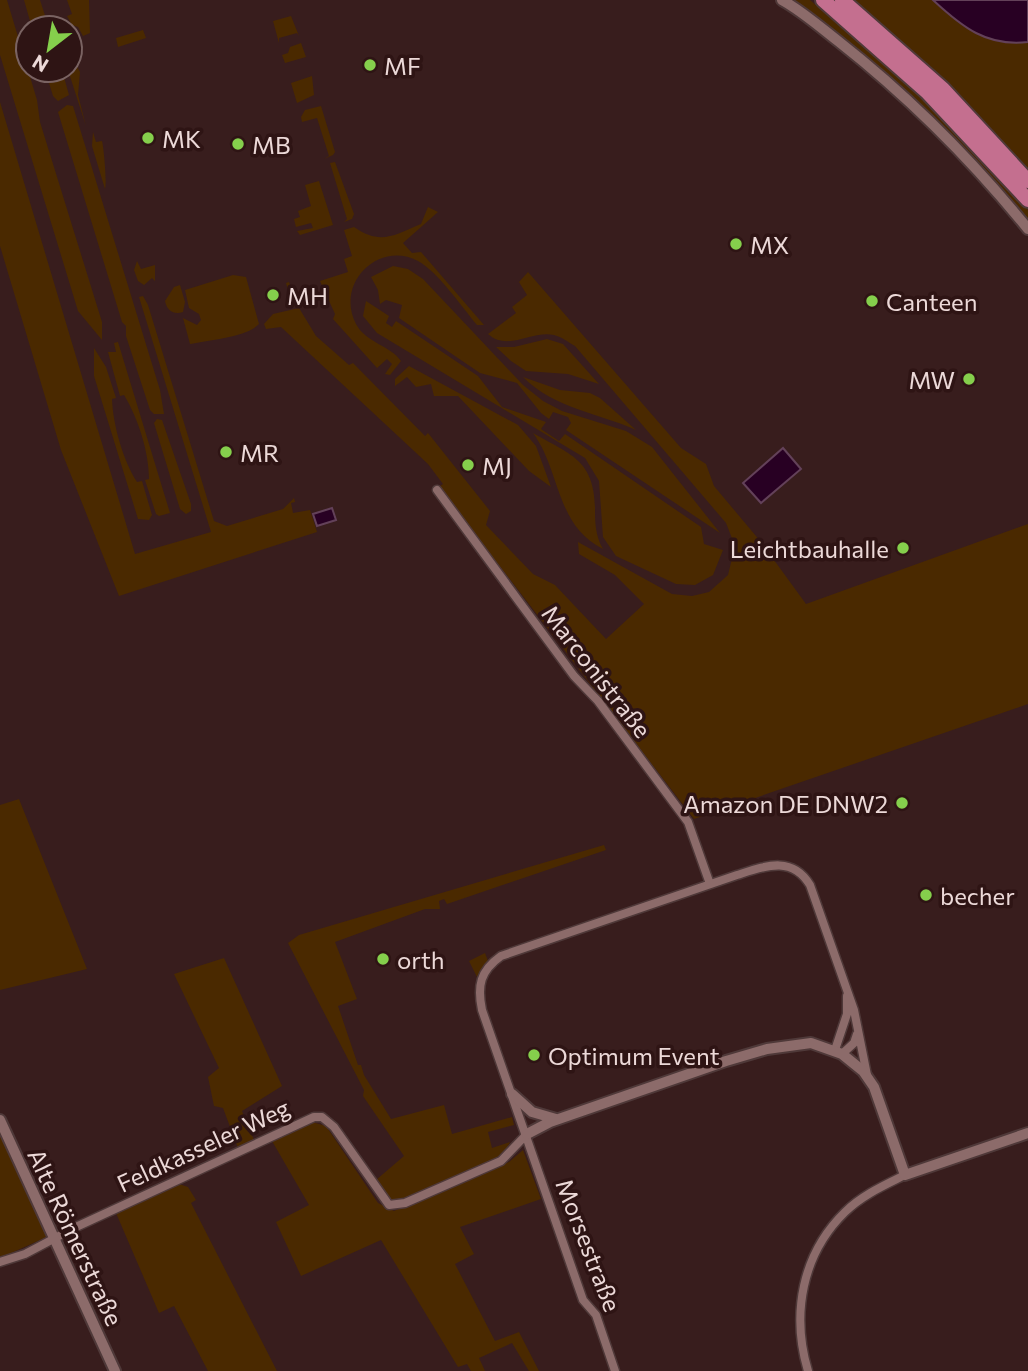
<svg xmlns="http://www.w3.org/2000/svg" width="1028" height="1371" viewBox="0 0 1028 1371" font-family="Commissioner,sans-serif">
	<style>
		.green { fill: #4a2900 }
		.water { fill: #280023; stroke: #634159; stroke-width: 2 }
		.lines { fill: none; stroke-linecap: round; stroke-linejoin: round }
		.street-casing { stroke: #4f3939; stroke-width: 11 }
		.secondary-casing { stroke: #4f3939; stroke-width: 14 }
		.highway-casing { stroke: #4f3939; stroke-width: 18 }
		.street { stroke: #8c6b6a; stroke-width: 8 }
		.secondary { stroke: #8c6b6a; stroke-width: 10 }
		.highway { stroke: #c46f8f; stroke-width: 14 }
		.poi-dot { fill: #85cf4c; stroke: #2e1414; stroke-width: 2.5 }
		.labels { text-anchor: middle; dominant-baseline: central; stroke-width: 7; stroke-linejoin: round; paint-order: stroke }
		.poi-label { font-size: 24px; fill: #ecd9d8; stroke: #2e1414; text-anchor: start }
		.street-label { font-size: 24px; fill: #ecd9d8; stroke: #2e1414 }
	</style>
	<rect width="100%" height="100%" fill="#381d1d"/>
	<path class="green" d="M0 0H7L37 100 40 122 102 322V340L78 311 0 55Z
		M24 0H40L49 28H32Z
		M67 0H89L90 33 83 36 78 27 72 25 67 16 72 14Z
		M790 0H810L915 92 1028 210V223L1007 197Z
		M854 0H933C962 27 987 47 1028 42V171L937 74Z
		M291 16 299 36 297 33 279 38V43L273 21Z
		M143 30 146 38 118 47 116 38Z
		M301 43 306 57 285 63 282 55 288 53 290 47Z
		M70 53 80 72 78 95 86 126 68 70Z
		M45 70H62L69 95 58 101 53 96Z
		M312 76 314 95 297 103 291 83Z
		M0 102 135 554 211 532 139 297 143 296 148 305 214 521 227 526 283 509 294 498 295 502 291 503 293 513 310 510 317 532 119 596 61 450 0 246Z
		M67 105 73 106 160 390 164 414H154L150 410 126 336V326L122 322 58 112Z
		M321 106 335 152 333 155 324 159 329 156 317 118 302 122 301 117 305 110Z
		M93 132 96 142 102 141C104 149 107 182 105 189L92 146Z
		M335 162 354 214 352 219 344 222 347 219 330 163Z
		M319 181 333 225 300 235 297 231 313 228 311 223 296 227 294 219 300 217 298 211 311 206 305 185Z
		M428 207 438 212 403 243 412 253 421 252 484 325H477C462 307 438 272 418 261 378 240 335 284 356 324 366 343 390 345 401 361L390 375 385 374 392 364 387 359 377 368 333 319 335 314 320 281 348 272 344 259 352 256 344 230 354 227C380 245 393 236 421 224Z
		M137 261 141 269 155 265V281L152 278 144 285 138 281 134 270Z
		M393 266 408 269 423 279 523 385 543 401 562 411 626 431 652 447 720 533 566 430 571 423 568 417 553 412 549 419 541 413 517 383 480 373 399 318 402 305 386 300 380 304 378 290 371 277Z
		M528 272 681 448 706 464 714 486 761 542 806 604 1028 524V704L694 819 439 487 443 484 428 464 281 327 266 329 264 324 273 314 299 308 316 336 349 365 353 363 425 436 428 433 490 511 486 525 533 574 555 585 606 639 644 604 615 575 579 554 578 542 672 594 692 596 709 592 728 575 735 546 726 523 575 346C568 342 562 337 554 335 532 330 508 352 488 334L516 313 512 307 527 295 519 282Z
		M233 275 246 277 259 324C247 337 210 340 190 344L183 318 197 325 201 320 199 314 189 308 185 290Z
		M289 282 293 293 298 295 308 291 312 297 293 307 286 283Z
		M180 285 185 302 183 312C174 315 167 311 165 301L174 287Z
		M366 301 389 316 386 323 392 327 396 321 478 376 502 407 546 422 541 429 559 441 565 434 701 527 704 544 723 550 713 575 695 585 676 584 616 556 603 537 599 481 585 458 377 333 363 316Z
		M547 339 563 344 599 384 568 374 526 371 511 361 496 347H514Z
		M118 342 170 513 159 516 156 514 145 480 149 479C149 452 138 418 124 395L120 396 108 352H116L114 343Z
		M94 348 106 367 116 398 112 399C113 425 123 460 137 482L142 481 152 515 149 520 138 519 94 376Z
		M409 366 518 425 536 446 551 487 529 471 458 396H434L431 384 416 387 407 377 395 386V379Z
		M523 377 560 390 590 393 600 398 636 430C596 412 555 409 523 377Z
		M157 419 162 420 191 504V511L186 514 180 509 154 423Z
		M533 433C569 454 594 459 595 507 595 522 595 535 603 549 555 525 561 471 533 433Z
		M19 799 87 969 0 990V805Z
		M604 845 606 850 447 904 444 899 439 901 440 909H425L335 942 357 999 338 1006 358 1065H361L364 1075 391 1119 444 1105 452 1134 512 1117 514 1125 488 1132 492 1148 510 1142C499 1169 428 1187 402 1200L390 1201 333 1118 376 1180 404 1156 363 1096 364 1090 288 943 299 935Z
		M485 953 488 961 477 977 469 961Z
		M224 958 282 1086 242 1111 254 1140 238 1148 223 1108 214 1106 208 1077 219 1068 174 974Z
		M312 1122 326 1126 378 1203 394 1211 509 1162 523 1150 541 1199 460 1227 474 1254 455 1264 495 1341 519 1332 539 1371H529L512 1343 479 1358 485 1371H471L467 1364 458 1367 381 1240 301 1276 276 1222 309 1205 272 1141Z
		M0 1132 49 1236 0 1258Z
		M179 1184 188 1187 196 1200 191 1203 277 1371H208L174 1306 159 1313 116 1213Z"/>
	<path class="water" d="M933 0H1028V42C987 47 962 27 933 0Z
		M783 448 801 469 761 503 743 483Z
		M332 508 336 520 317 526 313 514Z"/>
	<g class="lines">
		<defs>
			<path id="street" d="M437 490 574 676 598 701 688 822 710 884
				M835 1050 847 1014V996
				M842 1054 854 1043 857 1034
				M0 1262 25 1254 76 1227 314 1117H322L334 1127 389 1205 405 1203 501 1161 527 1134
				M615 1371 596 1315 583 1300 482 1010C477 986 480 971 501 956L737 875C765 866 792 855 810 885L854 1010 867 1075
				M808 1371C791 1314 802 1254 845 1212 862 1195 885 1185 905 1175"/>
			<path id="secondary" d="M782 0C802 11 820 27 838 41 908 96 972 160 1028 229
				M512 1094 532 1112 556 1119
				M0 1120 115 1371
				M527 1134 550 1122 726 1061 767 1049 811 1043 842 1054 863 1071 874 1087 905 1175 1028 1133"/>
			<path id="highway" d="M823 0 927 92 1028 200
				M842 0 943 89 1028 181"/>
		</defs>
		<use href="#street" class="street-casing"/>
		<use href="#secondary" class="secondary-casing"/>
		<use href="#highway" class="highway-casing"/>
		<use href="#street" class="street"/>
		<use href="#secondary" class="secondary"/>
		<use href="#highway" class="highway"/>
	</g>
	<g class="poi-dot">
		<circle cx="370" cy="65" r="7"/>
		<circle cx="148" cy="138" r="7"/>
		<circle cx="238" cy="144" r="7"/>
		<circle cx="736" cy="244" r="7"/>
		<circle cx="273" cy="295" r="7"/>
		<circle cx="872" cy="301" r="7"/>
		<circle cx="969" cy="379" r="7"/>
		<circle cx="226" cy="452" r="7"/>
		<circle cx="468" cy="465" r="7"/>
		<circle cx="903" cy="548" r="7"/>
		<circle cx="902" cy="803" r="7"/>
		<circle cx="926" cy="895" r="7"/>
		<circle cx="383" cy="959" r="7"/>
		<circle cx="534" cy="1055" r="7"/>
	</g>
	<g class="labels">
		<g class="poi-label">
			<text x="384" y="65">MF</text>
			<text x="162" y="138">MK</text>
			<text x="252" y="144">MB</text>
			<text x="750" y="244">MX</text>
			<text x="287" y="295">MH</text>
			<text x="886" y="301">Canteen</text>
			<text x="955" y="379" text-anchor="end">MW</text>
			<text x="240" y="452">MR</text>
			<text x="482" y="465">MJ</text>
			<text x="889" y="548" text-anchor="end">Leichtbauhalle</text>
			<text x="888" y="803" text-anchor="end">Amazon DE DNW2</text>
			<text x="940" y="895">becher</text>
			<text x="397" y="959">orth</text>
			<text x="548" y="1055">Optimum Event</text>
		</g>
		<g class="street-label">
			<text transform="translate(597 671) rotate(52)">Marconistraße</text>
			<text transform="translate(203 1145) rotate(-25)">Feldkasseler Weg</text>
			<text transform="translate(76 1237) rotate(65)">Alte Römerstraße</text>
			<text transform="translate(589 1245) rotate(69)">Morsestraße</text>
		</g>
	</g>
	<g transform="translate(49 49) rotate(211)"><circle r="33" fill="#2e1414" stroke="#7a6362" stroke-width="2"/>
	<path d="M0-5L12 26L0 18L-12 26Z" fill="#85cf4c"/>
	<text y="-10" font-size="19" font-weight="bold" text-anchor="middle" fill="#ecd9d8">N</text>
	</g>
</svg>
